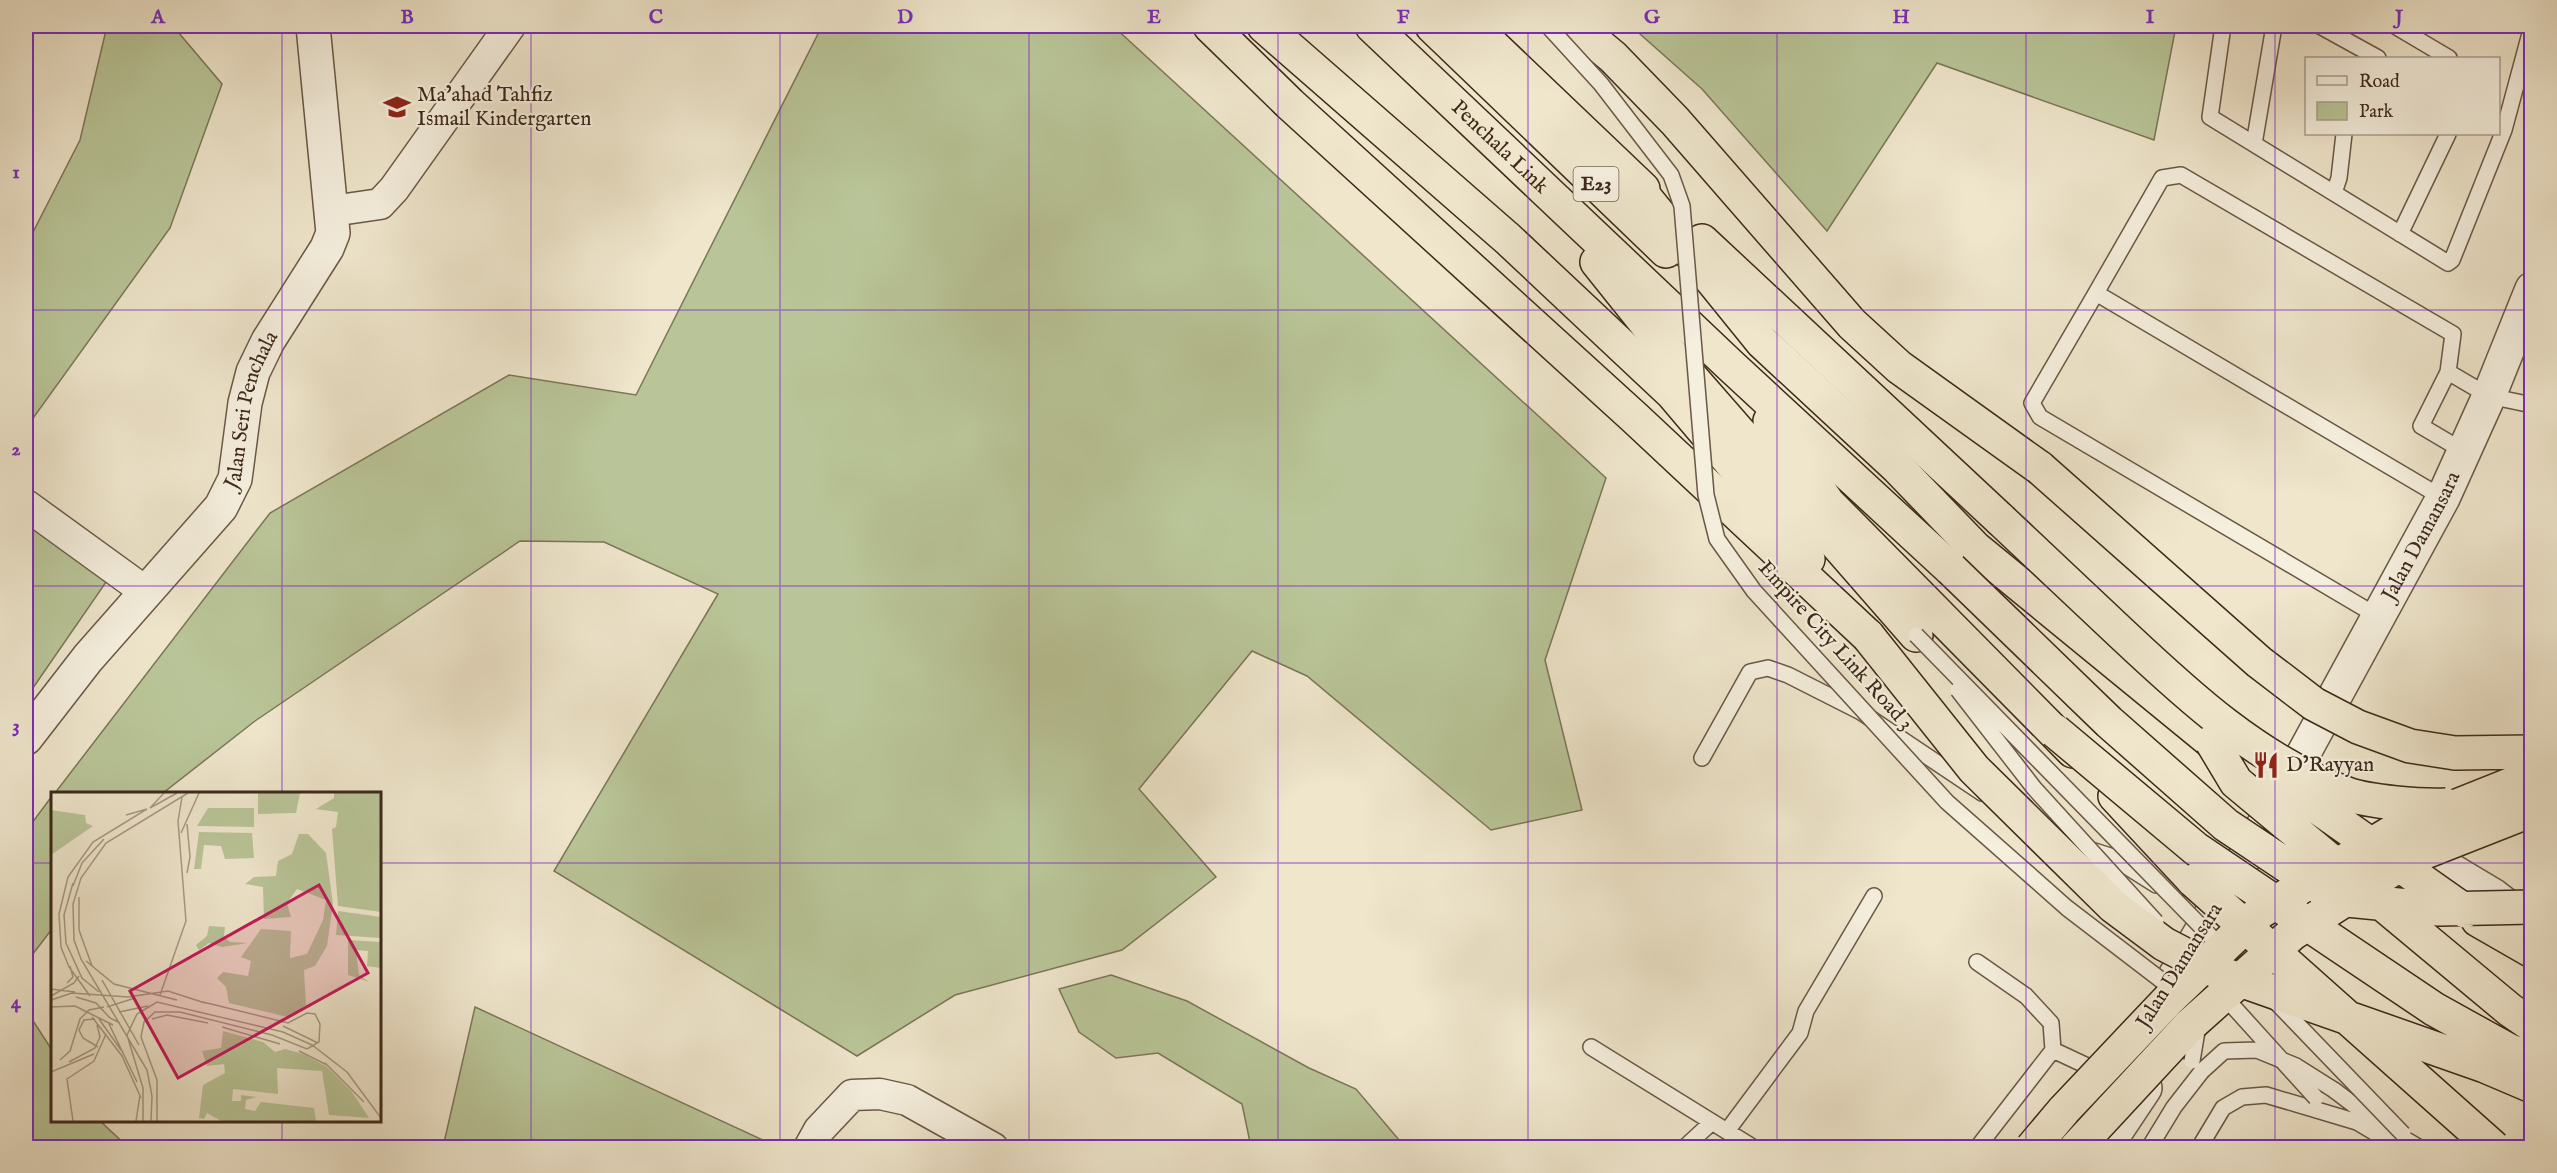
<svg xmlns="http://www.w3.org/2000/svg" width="2557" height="1173" viewBox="0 0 2557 1173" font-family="'IM FELL English',serif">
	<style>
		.green { fill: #b9c598; stroke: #7b7658; stroke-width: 1.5 }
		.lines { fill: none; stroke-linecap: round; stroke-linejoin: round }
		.service-casing { stroke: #6a5846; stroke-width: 18 }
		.minor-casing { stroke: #6a5846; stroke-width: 33 }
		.tertiary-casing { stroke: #6a5846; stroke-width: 36 }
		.motorway-casing { stroke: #3d2819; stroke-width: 36 }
		.service { stroke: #f5efde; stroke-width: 15 }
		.minor { stroke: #f5efde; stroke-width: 30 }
		.tertiary { stroke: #f5efde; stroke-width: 33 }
		.motorway { stroke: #efe6cc; stroke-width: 33 }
		.service-bridge-casing { stroke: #6a5846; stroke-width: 18; stroke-linecap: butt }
		.motorway-bridge-casing { stroke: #3d2819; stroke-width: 36; stroke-linecap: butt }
		.service-bridge { stroke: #f5efde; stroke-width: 15 }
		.motorway-bridge { stroke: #efe6cc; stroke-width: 33 }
		.grid { fill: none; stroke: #7b2cbf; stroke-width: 1.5; stroke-opacity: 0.55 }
		.labels { text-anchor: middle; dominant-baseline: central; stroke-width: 4.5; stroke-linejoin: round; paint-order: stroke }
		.shield { fill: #f5efde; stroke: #746454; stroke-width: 1.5 }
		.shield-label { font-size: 20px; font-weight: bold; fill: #3d2819 }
		.poi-label { font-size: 21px; fill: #3d2819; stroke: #f5efde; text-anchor: start }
		.street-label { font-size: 21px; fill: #3d2819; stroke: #f5efde }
		.inset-road { fill: none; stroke: #a89a84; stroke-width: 1.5 }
		.view { fill: #c2185b; fill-opacity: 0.15; stroke: #c2185b; stroke-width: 3 }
		.inset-edge { fill: none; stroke: #3d2819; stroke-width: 3 }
		.neatline { fill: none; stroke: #7b2cbf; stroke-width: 2 }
		.grid-label { font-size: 20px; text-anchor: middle; font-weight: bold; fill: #7b2cbf }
	</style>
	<rect width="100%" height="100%" fill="#efe6cc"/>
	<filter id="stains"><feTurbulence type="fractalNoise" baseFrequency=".00333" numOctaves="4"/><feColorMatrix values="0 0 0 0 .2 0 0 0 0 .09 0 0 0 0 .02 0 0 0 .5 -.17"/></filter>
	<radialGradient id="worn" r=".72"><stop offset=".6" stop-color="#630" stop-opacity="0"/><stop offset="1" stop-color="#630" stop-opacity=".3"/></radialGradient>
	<path class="green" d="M107 26H173L222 84 170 228 26 428V246L80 140Z
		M822 26H1113L1606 478 1545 660 1582 810 1491 830 1307 676 1252 651 1139 789 1216 877 1122 950 955 995 857 1056 554 871 718 594 604 542 520 541 255 721 163 793H55L270 513 509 375 636 395Z
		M1631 26H2176L2154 140 1937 63 1827 231 1702 89Z
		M26 514 113 572 26 698Z
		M52 796V929L26 963V831Z
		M1111 975 1187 1001 1309 1068 1356 1089 1405 1147H1251L1242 1104 1158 1053 1116 1058 1079 1032 1059 989Z
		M475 1007 763 1140 759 1148 443 1147Z
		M26 1010 52 1050V1120L100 1121 128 1147H26Z"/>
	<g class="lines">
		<defs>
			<path id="service" d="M2223 26 2210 117 2448 263 2452 260 2504 130 2532 26
				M2320 26 2378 58
				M2395 26 2449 58
				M2254 144 2274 26
				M2334 193 2339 178 2344 134
				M2400 234 2448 134
				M2096 293 2162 178 2181 175 2453 334 2448 372 2421 426 2465 452
				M2448 372 2489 396 2532 405
				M2379 617 2040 417 2032 403 2096 293 2443 498
				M1702 758 1750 672 1768 668 1788 675 1861 712 1982 793
				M2085 848 2110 856 2156 885
				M1977 962 2026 996 2051 1023 2053 1050 1977 1148
				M1591 1047 1754 1148
				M2053 1050 2102 1073
				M2334 1090 2391 1133
				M1727 1131 1800 1033 1806 1011 1874 896
				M2387 1142 2408 1141 2420 1148
				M1684 1148 1712 1122
				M2149 1148 2174 1107 2202 1071
				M2199 1148 2223 1108 2242 1097 2266 1095 2357 1122 2389 1141"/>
			<path id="minor" d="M332 211 380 204 394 189 510 26
				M26 505 146 592
				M809 1148 819 1130 852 1095 880 1094 907 1100 993 1148"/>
			<g id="tertiary">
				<path id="s1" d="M26 738 88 658 221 507 235 479 245 403 253 372 268 341 327 248 333 233 313 26"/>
				<path d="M2317 790 2494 896 2528 922 2532 929"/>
				<path id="s2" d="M2172 981 2281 795 2443 498 2489 396 2532 289"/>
				<path d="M2057 1148 2109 1080"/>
				<path d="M2105 1148 2145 1088"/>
			</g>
			<g id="motorway">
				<path d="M1210 26 1290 104 1635 418 1868 636"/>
				<path d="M1264 26 1508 239 1673 394 1773 512 1808 559"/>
				<path id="s3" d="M1372 26 1731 366 1951 569"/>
				<path d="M1432 26 1666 251"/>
				<path d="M1472 26 1643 189"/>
				<path d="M1576 26 1613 57 1675 121 1852 324 1899 367 2040 468"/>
				<path d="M1627 175 1762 342 1898 468 1975 548 2212 742"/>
				<path d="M1702 241 2001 520"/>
				<path d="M1597 262 1669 352 1916 635"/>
				<path d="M1770 421 1828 503 2073 751"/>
				<path d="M2115 796 2194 881"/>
				<path d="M2478 920 2532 951"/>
			</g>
		</defs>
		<use href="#service" class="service-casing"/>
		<use href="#minor" class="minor-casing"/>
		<use href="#tertiary" class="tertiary-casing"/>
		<use href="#motorway" class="motorway-casing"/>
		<use href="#service" class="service"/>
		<use href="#minor" class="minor"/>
		<use href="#tertiary" class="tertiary"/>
		<use href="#motorway" class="motorway"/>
		<defs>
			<path id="service-bridge" d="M1548 26 1601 84 1671 175 1682 206 1706 495 1717 539 1754 591 1947 802 2067 908 2178 993
				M1916 635 2225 951
				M1958 690 2034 788 2156 922
				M2221 993 2316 1098
				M2274 1000 2403 1134
				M2192 1061 2197 1031 2194 1025
				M2202 1071 2224 1051 2257 1050 2296 1066 2334 1090"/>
			<path id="motorway-bridge" d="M2040 468 2259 662 2314 704 2358 727 2410 746 2455 753 2532 752
				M2001 520C2041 558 2081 595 2121 633 2189 697 2258 761 2347 794 2369 802 2422 806 2446 805
				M1951 569 2109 722 2226 825 2337 899 2439 909 2532 907
				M1868 636 1974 769 2113 906 2164 944 2220 973 2485 1066 2532 1086
				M2055 731 2196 849 2434 1009 2508 1050 2532 1060
				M2212 742 2236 782 2510 1010 2532 1025
				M2276 778 2465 911
				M2194 881 2494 1148
				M2032 1148 2064 1110 2169 999 2260 912 2394 831 2532 776
				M2076 1148 2190 1025 2293 933 2410 858 2532 810"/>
		</defs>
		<use href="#service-bridge" class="service-bridge-casing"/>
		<use href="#motorway-bridge" class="motorway-bridge-casing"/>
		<use href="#service-bridge" class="service-bridge"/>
		<use href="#motorway-bridge" class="motorway-bridge"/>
	</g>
	<path class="grid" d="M282 26V794M531 26V1148M780 26V1148M1029 26V1148M1278 26V1148M1528 26V1148M1777 26V1148M2026 26V1148M2275 26V1148M26 310H2532M26 586H2532M26 863H52M380 863H2532M282 1120V1148"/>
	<defs>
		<symbol id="school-bare" viewBox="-9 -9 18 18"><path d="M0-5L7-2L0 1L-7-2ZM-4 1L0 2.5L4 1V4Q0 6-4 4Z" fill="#8f2418" stroke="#f5efde" stroke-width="2.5" paint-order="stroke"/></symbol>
		<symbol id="restaurant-bare" viewBox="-9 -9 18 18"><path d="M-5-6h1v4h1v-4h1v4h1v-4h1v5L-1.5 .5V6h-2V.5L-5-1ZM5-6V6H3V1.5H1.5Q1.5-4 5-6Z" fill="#8f2418" stroke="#f5efde" stroke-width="2.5" paint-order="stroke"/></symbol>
	</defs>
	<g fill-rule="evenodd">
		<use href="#school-bare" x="378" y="88" width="38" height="38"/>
		<use href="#restaurant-bare" x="2247" y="746" width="38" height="38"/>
	</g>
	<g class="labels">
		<rect class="shield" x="1573.5" y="167" width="45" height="34" rx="4.5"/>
		<g class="shield-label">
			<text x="1596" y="184">E23</text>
		</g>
		<g class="poi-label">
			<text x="417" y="95">Ma’ahad Tahfiz<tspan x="417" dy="24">Ismail Kindergarten</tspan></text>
			<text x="2286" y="765">D’Rayyan</text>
		</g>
		<g class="street-label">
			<text stroke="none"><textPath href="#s3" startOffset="176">Penchala Link</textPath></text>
			<text stroke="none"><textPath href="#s1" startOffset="405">Jalan Seri Penchala</textPath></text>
			<text stroke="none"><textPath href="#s2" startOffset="510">Jalan Damansara</textPath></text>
			<text transform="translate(1835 646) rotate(48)">Empire City Link Road 3</text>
			<text transform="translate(2180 966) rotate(-58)">Jalan Damansara</text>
		</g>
	</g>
	<g transform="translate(51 792)">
		<rect width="330" height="330" fill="#efe6cc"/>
		<path d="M207 1H249L245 21 207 22ZM283 1H330V120L287 114 281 37 285 35 287 20 265 17 283 6ZM157 16H203V35L146 34ZM0 18 34 23 35 31 42 34 0 63ZM148 40 201 41 203 66 174 67 170 54 153 53 150 77H143ZM248 42H257L275 61 282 112 276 154 264 174 253 178 255 213 237 225 178 211 175 195 166 186 172 180 197 184 200 169 190 165 210 137 240 139 239 166 256 162 272 128 275 108 246 97 236 111 240 125 213 127 212 95 194 92 203 85 225 84 227 69 241 62ZM287 119 330 125V146L285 143ZM158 134 174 135 173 144 179 150 197 151 171 155 158 151 148 158 145 153 156 144ZM297 148 329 150 330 176 316 174 317 159 305 158 308 183 318 190 297 183ZM172 239 212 250 224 260 234 257 252 262 276 275 301 300 318 326 278 323 271 279 226 276 227 302 182 297 181 309H190V303L205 305 195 308 194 317 204 319 210 310 263 316 265 329H170L156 321 153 327 148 326 152 293 174 281 173 272 156 274 151 259 170 256Z" fill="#b9c598"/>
		<path class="inset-road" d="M113 1 99 16 126 1M130 41 148 1M136 81 139 65 136 32M17 85 8 122 10 155 18 175 39 204M17 85 42 50 96 17 75 23M22 91 13 123 15 151 31 186 48 200M22 94 31 71 53 47M28 105V138L41 174M35 169 63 192 126 208M51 188 88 253M16 191 22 185 19 174M0 197 24 200M109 203 135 129 127 29 131 5M0 204 23 191 28 184M25 205 45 211 59 226 69 231M0 208 21 201 77 205 117 199 154 211M0 215 24 214 62 233M56 215 84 206M68 220 97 214M41 225 71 264 90 306M44 227 33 228 28 238 32 246 47 255M48 227 70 258M101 227 116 223 157 231M58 232 86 290M232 234 267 251M171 235 229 252M248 259 276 273M9 268 19 259 29 227 38 218 53 215M18 270 44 256 49 245 46 233M274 271 313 310M0 280 43 262M22 329 16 287 43 269 55 242M85 329 89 303M92 329V296L76 243 86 222 106 210 232 240 261 253 296 280 330 326M100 329 101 304 96 278 30 167 23 148 22 112 30 86 55 51 137 1M106 329V288L90 245 93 230 104 220H129L221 243 256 257 268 250 269 232 264 222 256 221 237 231 152 210"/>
		<path class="view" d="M268 93 317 181 127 286 79 199Z"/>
		<rect width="330" height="330" class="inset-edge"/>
	</g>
	<rect width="2557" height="1173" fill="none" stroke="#efe6cc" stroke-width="66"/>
	<rect x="2305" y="57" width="195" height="78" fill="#f5efde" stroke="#ab9f8f" stroke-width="1.5"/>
	<rect x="2317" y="76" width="30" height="9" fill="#f5efde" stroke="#ab9f8f" stroke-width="1.5"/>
	<text x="2359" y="87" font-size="18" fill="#3d2819">Road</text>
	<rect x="2317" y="102" width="30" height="18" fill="#b9c598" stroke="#ab9f8f" stroke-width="1.5"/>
	<text x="2359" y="117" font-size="18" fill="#3d2819">Park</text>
	<rect x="33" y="33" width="2491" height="1107" class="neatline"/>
	<g class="grid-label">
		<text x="158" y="23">A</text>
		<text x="407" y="23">B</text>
		<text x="656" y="23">C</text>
		<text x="905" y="23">D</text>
		<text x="1154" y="23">E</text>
		<text x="1403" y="23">F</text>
		<text x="1652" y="23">G</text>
		<text x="1901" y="23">H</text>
		<text x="2150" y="23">I</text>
		<text x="2399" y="23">J</text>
		<text x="16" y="178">1</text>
		<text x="16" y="455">2</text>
		<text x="16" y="732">3</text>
		<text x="16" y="1008">4</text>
	</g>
	<rect width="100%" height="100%" filter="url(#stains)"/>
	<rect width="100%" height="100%" fill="url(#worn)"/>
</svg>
